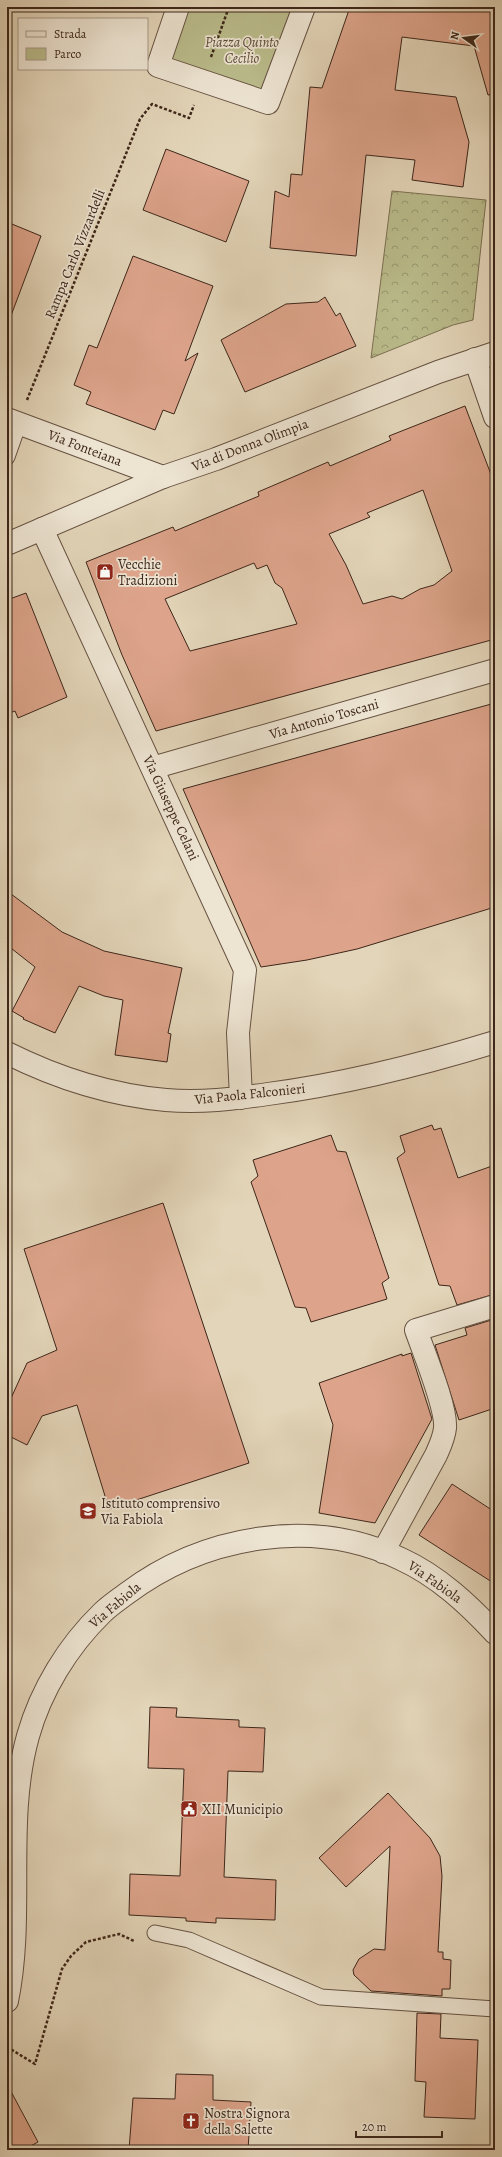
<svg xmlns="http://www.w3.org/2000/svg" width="502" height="2157" viewBox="0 0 502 2157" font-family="Alegreya,serif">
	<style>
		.forest { fill: url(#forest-crowns); stroke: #7c7052 }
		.park { fill: #babb8b; stroke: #7c7052 }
		.building { fill: #dda48b; stroke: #3d261a; fill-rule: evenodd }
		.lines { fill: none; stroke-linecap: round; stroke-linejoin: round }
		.service-casing { stroke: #665242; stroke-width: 17 }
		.minor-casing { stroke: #665242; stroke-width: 24 }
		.tertiary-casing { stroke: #665242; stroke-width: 24 }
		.path { stroke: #3d261a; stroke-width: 2.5; stroke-dasharray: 3 2; stroke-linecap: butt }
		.service { stroke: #ede4d2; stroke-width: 15 }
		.minor { stroke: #ede4d2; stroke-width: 22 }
		.tertiary { stroke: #ede4d2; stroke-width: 22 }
		.labels { text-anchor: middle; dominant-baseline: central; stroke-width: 3.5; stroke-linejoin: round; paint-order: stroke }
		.park-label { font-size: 14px; font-style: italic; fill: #5c4b36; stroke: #ede4d2 }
		.street-label { font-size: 14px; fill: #3d261a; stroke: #ede4d2 }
		.poi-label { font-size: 14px; fill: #3d261a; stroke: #ede4d2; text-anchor: start }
	</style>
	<defs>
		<pattern id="forest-crowns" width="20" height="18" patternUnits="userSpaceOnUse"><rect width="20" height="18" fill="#babb8b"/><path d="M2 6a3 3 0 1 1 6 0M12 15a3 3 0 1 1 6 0" fill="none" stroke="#989871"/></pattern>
	</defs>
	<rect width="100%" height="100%" fill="#e3d5b9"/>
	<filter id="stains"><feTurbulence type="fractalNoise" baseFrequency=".005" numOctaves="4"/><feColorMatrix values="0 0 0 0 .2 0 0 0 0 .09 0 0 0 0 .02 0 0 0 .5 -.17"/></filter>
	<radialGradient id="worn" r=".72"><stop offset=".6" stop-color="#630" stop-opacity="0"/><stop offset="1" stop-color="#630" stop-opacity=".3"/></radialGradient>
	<path class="forest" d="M392 191 486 200 473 320 453 325 371 358Z"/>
	<path class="park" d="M178 7H304L268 103 158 66Z"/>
	<path class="building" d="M350 7H495V94L488 95 474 46 402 37 395 90 456 97 469 142 463 187 412 180 415 160 366 155 356 256 270 248 275 191 289 197 291 174 302 175 310 87 322 88Z
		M166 149 249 181 226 242 143 210Z
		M7 222 41 236 9 321H7Z
		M133 256 213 286 185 361 198 353 174 414 163 410 155 430 86 404 91 392 74 385 89 345 97 348Z
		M325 297 336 316 340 313 356 346 245 392 221 340 286 304 318 302Z
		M465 406 495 485V639L156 731 122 655 86 562 173 527 175 531 259 496 258 492 328 462 330 466 391 440 389 436ZM423 490 452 571 434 585 420 589 402 599 392 596 363 604 346 565 329 534 370 517 367 513ZM254 563 257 569 267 565 275 583 282 588 297 624 190 651 165 599Z
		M26 593 67 697 18 718 15 711 7 714V600Z
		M495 703V907L357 949 307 960 261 967 183 789Z
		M7 891 62 932 104 951 182 968 168 1033 171 1034 167 1062 115 1055 123 1000 104 996 79 986 55 1033 23 1019 24 1018 12 1011 35 967 7 945Z
		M432 1125 434 1130 441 1128 458 1178 495 1165V1294L457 1305 450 1286 439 1285 397 1158 405 1152 400 1136Z
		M331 1135 337 1151 346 1152 389 1278 382 1283 387 1299 311 1322 306 1308 295 1307 251 1182 258 1176 253 1160Z
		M163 1203 249 1463 109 1509 77 1405 42 1416 27 1445 7 1435V1407L27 1363 57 1350 24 1249Z
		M495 1319V1408L459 1420 435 1345 467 1335 465 1328Z
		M411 1353 432 1419 375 1523 319 1513 333 1425 319 1383 402 1354V1356Z
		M452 1484 495 1512V1584L419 1535Z
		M150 1707 177 1708 176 1717 239 1720V1727L265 1728 263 1772 228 1771 224 1877 276 1880 275 1920 216 1918V1923L186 1921V1918L129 1915 130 1874 180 1876 184 1769 148 1768Z
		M388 1793 430 1838 440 1856 442 1876 438 1952H443V1959L451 1960 450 1989H442V1996L371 1991 354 1975 353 1970 359 1959 374 1949 385 1950 390 1846 346 1887 319 1858Z
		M417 2013 441 2014 440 2038 478 2040 475 2119 424 2117 426 2082 415 2081Z
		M176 2074 213 2075V2100L251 2102 248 2150H129L133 2098 175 2099Z
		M7 2084 38 2142 23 2150H7Z"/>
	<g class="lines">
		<defs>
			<path id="service" d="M7 457 19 423
				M155 1933 189 1940 321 1997 495 2009"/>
			<path id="minor" d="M178 7 158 66 268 103 304 7
				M475 359 495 417
				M7 419 163 477
				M42 529 245 970 238 1033 241 1098
				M152 768 495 670
				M7 1053C57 1078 110 1095 166 1100 200 1103 234 1099 268 1094 345 1084 420 1065 495 1042
				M383 1552 436 1455C440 1446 444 1438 445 1428 447 1408 424 1353 416 1330L495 1306
				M7 2001C25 1914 4 1822 28 1736 41 1690 68 1646 102 1613 109 1606 118 1600 126 1594 203 1536 312 1516 401 1559 438 1576 468 1604 495 1633"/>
			<path id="tertiary" d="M7 544 163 477 216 459 438 372 495 353"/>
		</defs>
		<use href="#service" class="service-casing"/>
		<use href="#minor" class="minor-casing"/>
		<use href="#tertiary" class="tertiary-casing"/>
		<path class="path" d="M211 57 229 7
			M27 400 140 119 152 104 189 118 194 105
			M7 2047 35 2064 62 1969 71 1956 86 1942 119 1934 134 1941"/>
		<use href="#service" class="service"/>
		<use href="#minor" class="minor"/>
		<use href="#tertiary" class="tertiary"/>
	</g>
	<defs>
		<symbol id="shop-square" viewBox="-11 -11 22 22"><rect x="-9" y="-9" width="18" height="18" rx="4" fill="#8f2418" stroke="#ede4d2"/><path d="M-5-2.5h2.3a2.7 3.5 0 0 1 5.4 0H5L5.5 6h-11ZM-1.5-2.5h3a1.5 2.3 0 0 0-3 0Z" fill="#fff"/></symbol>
		<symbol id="school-square" viewBox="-11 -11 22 22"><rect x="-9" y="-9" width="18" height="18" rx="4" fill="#8f2418" stroke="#ede4d2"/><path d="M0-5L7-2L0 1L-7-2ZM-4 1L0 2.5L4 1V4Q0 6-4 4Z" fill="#fff"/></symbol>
		<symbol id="civic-square" viewBox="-11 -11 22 22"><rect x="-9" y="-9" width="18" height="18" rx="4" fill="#8f2418" stroke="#ede4d2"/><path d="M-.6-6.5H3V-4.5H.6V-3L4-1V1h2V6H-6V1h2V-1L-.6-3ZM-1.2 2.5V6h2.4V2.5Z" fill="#fff"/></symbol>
		<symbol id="church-square" viewBox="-11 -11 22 22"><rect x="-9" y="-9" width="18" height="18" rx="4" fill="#8f2418" stroke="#ede4d2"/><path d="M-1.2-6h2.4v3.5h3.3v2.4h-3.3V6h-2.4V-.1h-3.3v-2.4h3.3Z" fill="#fff"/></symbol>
	</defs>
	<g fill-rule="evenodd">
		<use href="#shop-square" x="95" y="562" width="20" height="20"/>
		<use href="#school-square" x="78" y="1501" width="20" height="20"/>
		<use href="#civic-square" x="179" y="1799" width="20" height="20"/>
		<use href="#church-square" x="181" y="2111" width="20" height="20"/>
	</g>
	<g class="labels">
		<g class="park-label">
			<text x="242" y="42">Piazza Quinto<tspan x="242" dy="16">Cecilio</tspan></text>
		</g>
		<g class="street-label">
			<text transform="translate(75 254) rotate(-68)">Rampa Carlo Vizzardelli</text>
			<text transform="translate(250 445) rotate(-21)">Via di Donna Olimpia</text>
			<text transform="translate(85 448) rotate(21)">Via Fonteiana</text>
			<text transform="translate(324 719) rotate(-16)">Via Antonio Toscani</text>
			<text transform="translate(171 808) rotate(65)">Via Giuseppe Celani</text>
			<text transform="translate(250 1094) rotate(-6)">Via Paola Falconieri</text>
			<text transform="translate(435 1582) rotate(35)">Via Fabiola</text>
			<text transform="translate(115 1605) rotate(-40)">Via Fabiola</text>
		</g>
		<g class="poi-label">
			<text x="118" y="564">Vecchie<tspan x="118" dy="16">Tradizioni</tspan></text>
			<text x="101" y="1503">Istituto comprensivo<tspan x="101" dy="16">Via Fabiola</tspan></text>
			<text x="202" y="1809">XII Municipio</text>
			<text x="204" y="2113">Nostra Signora<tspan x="204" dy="16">della Salette</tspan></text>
		</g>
	</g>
	<rect width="502" height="2157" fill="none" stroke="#e3d5b9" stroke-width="24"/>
	<rect x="8" y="8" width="486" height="2141" fill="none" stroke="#3d261a" stroke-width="2"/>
	<rect x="12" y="12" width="478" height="2133" fill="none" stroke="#3d261a"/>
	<rect x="18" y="18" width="130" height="52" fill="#ede4d2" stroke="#a79888"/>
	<rect x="26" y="31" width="20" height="6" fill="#ede4d2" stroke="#a79888"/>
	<text x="54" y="38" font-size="12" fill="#3d261a">Strada</text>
	<rect x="26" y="48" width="20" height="12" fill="#babb8b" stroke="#a79888"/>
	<text x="54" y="58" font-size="12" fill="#3d261a">Parco</text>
	<g transform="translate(464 38) rotate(284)" stroke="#ede4d2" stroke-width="3" paint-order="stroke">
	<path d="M0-3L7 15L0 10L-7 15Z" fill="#3d261a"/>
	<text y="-6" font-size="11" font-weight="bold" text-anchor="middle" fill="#3d261a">N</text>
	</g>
	<path d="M356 2131v6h86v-6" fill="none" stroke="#3d261a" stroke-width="2"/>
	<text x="362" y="2131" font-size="12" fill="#3d261a" stroke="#ede4d2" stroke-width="3" paint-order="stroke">20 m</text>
	<rect width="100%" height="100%" filter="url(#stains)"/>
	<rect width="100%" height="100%" fill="url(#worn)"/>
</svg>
